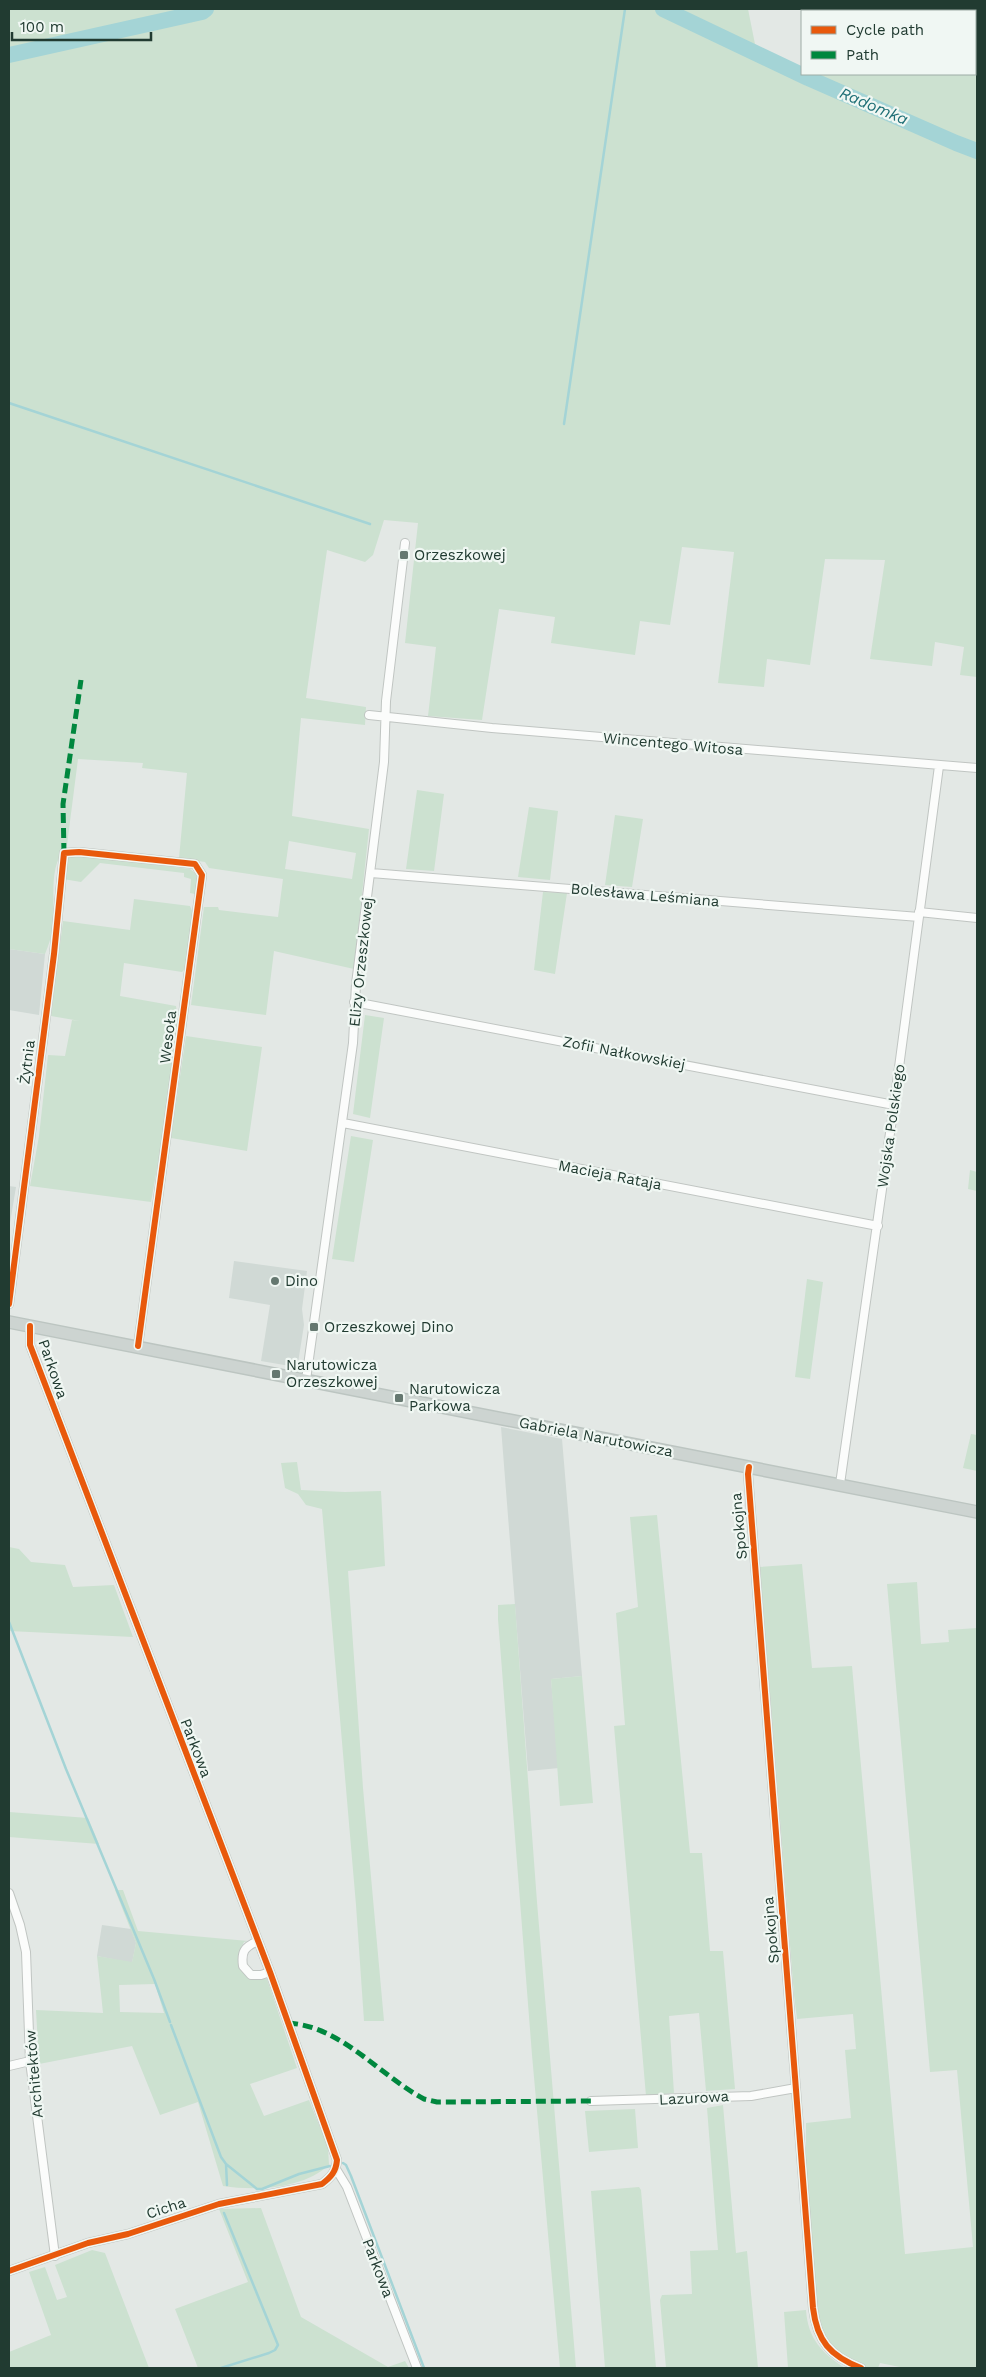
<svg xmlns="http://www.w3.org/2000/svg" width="986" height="2377" viewBox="0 0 986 2377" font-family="'Work Sans',sans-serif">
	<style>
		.built { fill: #d0d9d5 }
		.green { fill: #cce1d0; fill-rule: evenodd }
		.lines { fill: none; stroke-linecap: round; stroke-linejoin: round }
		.stream { stroke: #a4d4d6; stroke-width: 2.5 }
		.river { stroke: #a4d4d6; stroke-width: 16 }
		.minor-casing { stroke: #c0c5c2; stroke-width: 10 }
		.primary-casing { stroke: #bcc5c1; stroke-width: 14 }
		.minor { stroke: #fbfcfb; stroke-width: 8 }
		.primary { stroke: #cdd4d1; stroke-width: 11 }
		.quiet { stroke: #00873e; stroke-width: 5; stroke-dasharray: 10 5; stroke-linecap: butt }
		.cycleway-casing { stroke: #f0f7f3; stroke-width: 9 }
		.cycleway { stroke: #e8590c; stroke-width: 6 }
		.poi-dot { fill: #657870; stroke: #f0f7f3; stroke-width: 2 }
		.labels { text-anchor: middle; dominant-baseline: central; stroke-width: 4.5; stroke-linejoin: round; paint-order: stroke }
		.poi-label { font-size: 15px; fill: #213b31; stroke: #f0f7f3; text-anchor: start }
		.street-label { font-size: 15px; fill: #213b31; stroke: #f0f7f3 }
		.water-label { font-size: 16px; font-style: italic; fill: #1d6e75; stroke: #f0f7f3 }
	</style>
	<rect width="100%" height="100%" fill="#e3e8e5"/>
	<path class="built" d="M9 949 45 954 39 1015 9 1010Z
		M9 1186 16 1187 9 1229Z
		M234 1261 307 1271 302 1309 304 1325 298 1363 290 1366 261 1361 270 1305 229 1298Z
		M501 1427 562 1439 582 1676 551 1679 559 1768 528 1771Z
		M102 1925 131 1929 136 1943 132 1963 97 1956Z"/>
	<path class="green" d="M9 9H748L755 44 769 54 802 68V74H975V11H820L819 9H977V677L960 675 964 647 935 642 932 666 870 659 885 560 825 559 810 665 767 659 764 687 718 683 734 552 682 547 670 625 640 621 635 655 551 643 555 617 499 609 482 720 428 716 436 647 405 643 418 523 384 520 373 555 365 562 327 550 306 698 366 707 365 725 301 718 292 816 369 829 354 969 274 951 266 1015 191 1005 204 907H218L219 910 278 917 283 879 209 868 205 862 179 858 187 773 142 768 143 763 78 759 67 845C46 869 57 902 52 931 51 939 48 946 45 954L9 949ZM289 841 356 853 352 879 285 869Z
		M417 790 444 794 434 871 406 869Z
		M529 807 558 811 550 880 518 877Z
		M615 815 643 819 632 887 605 885Z
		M75 855 190 869 198 875 195 894 190 893 191 879 184 877V873L100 863 81 882 63 879 66 859Z
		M543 892 567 893 555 974 534 970Z
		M134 899 190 906 193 913 186 968 182 972 124 963 120 996 176 1006 178 1020 165 1124 151 1202 30 1186 39 1136 48 1055 65 1056 72 1020 80 1021 51 1016 63 921 130 930Z
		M365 1015 384 1018 370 1118 353 1114Z
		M186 1036 262 1047 247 1151 171 1138Z
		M351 1136 373 1140 354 1262 332 1259Z
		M970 1170 977 1172V1191L968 1189Z
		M807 1279 823 1282 810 1379 795 1377Z
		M971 1434 977 1435V1471L963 1468Z
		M297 1462 301 1490 345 1492 381 1491 385 1566 348 1571 363 1788 384 2021H364L356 1905 322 1509 306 1505 298 1494 285 1488 281 1463Z
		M657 1515 690 1853H702L710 1951H723L735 2089 706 2091 699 2013 669 2016 674 2093 646 2096 614 1726 625 1725 616 1613 638 1607 630 1517Z
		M9 1547 19 1549 31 1562 65 1565 73 1587 114 1585 133 1637 9 1631Z
		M802 1564 812 1668 852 1666 905 2254 973 2247 957 2070 930 2072 887 1584 917 1582 921 1644 949 1642 948 1630 977 1628V2368H905L880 2363 878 2368C847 2368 826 2344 817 2317L806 2162V2123L851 2118 845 2050 856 2049 853 2014 797 2019 794 1995 760 1567Z
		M515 1604 537 1902 576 2368H560L532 2055 498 1619V1605Z
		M582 1676 593 1803 560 1806 551 1679Z
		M9 1812 88 1818 99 1844 9 1837Z
		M115 1890H123L138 1931 248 1941 244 1942 239 1953 241 1969 250 1978 267 1979 297 2068 250 2084 264 2116 309 2100 328 2147 329 2165C302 2189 258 2191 223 2186L198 2102 160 2115 132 2046 39 2064 36 2010 103 2013 97 1956 132 1962 136 1943ZM155 1984 164 2013 120 2012 119 1985Z
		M723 2105 736 2253 747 2251 758 2368H666L660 2300 662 2295 692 2294 690 2251 718 2250 707 2108Z
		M635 2109 638 2148 589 2152 585 2111Z
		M639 2187 641 2190 656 2368H605L591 2191Z
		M261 2208 301 2317 388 2367 405 2361 409 2368H198L175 2309 248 2282 219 2209Z
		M92 2250 105 2253 149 2368H9V2352L51 2335 29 2272 45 2267 57 2300 67 2297 55 2265Z
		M806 2310C808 2339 822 2353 845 2368H788L784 2312Z"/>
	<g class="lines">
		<path class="stream" d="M9 403 370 524
			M564 424 625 9
			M9 1622 66 1769 154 1979 170 2022
			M171 2025 221 2157 226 2164 257 2189H262L299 2174 330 2166
			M343 2163 346 2165 351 2176 424 2368
			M226 2164 227 2185
			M221 2368 269 2353 275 2350 278 2345 224 2213"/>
		<path class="river" d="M663 9 808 78 956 143 977 151
			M9 55 202 12 206 9"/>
		<defs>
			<path id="minor" d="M369 715 492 728 977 768
				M371 873 919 917
				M919 912 977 918
				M354 1002 894 1105
				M343 1123 878 1226
				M9 1304 54 954 64 853 79 852 195 864 202 875 138 1346
				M306 1380 353 1043 356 984 384 762 386 701 405 543
				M749 1467 748 1474 813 2308C817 2341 830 2356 861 2368
				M840 1484 894 1105 939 766
				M9 1893 20 1925 26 1952 30 2061 55 2256
				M258 1941C244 1947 241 1952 243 1966L251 1975H261L270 1972
				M9 2066 30 2061
				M591 2101 751 2096 796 2088
				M336 2169 347 2187 417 2368
				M9 2271 88 2243 128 2234 219 2204 322 2184C331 2177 336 2172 337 2160L270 1972 30 1345V1326"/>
			<path id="primary" d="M9 1322 977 1512"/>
		</defs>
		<use href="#minor" class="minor-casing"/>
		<use href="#primary" class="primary-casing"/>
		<use href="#minor" class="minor"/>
		<use href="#primary" class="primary"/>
		<path class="quiet" d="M64 853 63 804 81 680
			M288 2023C341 2026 379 2075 424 2099L437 2102 591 2101"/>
		<defs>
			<path id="cycleway" d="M9 1304 54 954 64 853 79 852 195 864 202 875 138 1346
				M749 1467 748 1474 813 2308C817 2341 830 2356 861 2368
				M9 2271 88 2243 128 2234 219 2204 322 2184C331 2177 336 2172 337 2160L270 1972 30 1345V1326"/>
		</defs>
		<use href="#cycleway" class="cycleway-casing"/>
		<use href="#cycleway" class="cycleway"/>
	</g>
	<g class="poi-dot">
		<rect x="399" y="550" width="10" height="10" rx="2.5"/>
		<circle cx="275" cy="1281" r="5"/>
		<rect x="309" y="1322" width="10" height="10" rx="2.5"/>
		<rect x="271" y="1369" width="10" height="10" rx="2.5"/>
		<rect x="394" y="1393" width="10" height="10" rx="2.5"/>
	</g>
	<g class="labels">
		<g class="poi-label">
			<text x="414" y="555">Orzeszkowej</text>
			<text x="285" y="1281">Dino</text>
			<text x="324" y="1327">Orzeszkowej Dino</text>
			<text x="286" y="1365">Narutowicza<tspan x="286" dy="17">Orzeszkowej</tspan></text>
			<text x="409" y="1389">Narutowicza<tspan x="409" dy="17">Parkowa</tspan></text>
		</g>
		<g class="street-label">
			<text transform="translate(673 744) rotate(5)">Wincentego Witosa</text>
			<text transform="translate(645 895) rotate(5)">Bolesława Leśmiana</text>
			<text transform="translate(361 962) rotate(-84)">Elizy Orzeszkowej</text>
			<text transform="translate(168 1037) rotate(-83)">Wesoła</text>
			<text transform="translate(624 1053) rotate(11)">Zofii Nałkowskiej</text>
			<text transform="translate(27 1062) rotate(-83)">Żytnia</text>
			<text transform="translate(891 1126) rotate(-82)">Wojska Polskiego</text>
			<text transform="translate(610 1175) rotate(11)">Macieja Rataja</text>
			<text transform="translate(53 1369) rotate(71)">Parkowa</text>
			<text transform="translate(596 1437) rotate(11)">Gabriela Narutowicza</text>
			<text transform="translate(739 1526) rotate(-95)">Spokojna</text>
			<text transform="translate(196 1748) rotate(69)">Parkowa</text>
			<text transform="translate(771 1930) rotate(-95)">Spokojna</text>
			<text transform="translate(34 2074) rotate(-95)">Architektów</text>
			<text transform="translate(694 2098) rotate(-3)">Lazurowa</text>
			<text transform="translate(166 2208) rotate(-18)">Cicha</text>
			<text transform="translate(378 2268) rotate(69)">Parkowa</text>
		</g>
		<g class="water-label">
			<text transform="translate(874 106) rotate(23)">Radomka</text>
		</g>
	</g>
	<rect width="986" height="2377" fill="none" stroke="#213b31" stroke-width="20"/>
	<rect x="801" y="10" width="175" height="65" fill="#f0f7f3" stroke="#9daca5"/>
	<rect x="811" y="26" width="25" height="8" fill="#e8590c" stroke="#9daca5"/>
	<text x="846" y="35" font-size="15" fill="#213b31">Cycle path</text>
	<rect x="811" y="51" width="25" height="8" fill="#00873e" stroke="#9daca5"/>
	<text x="846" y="60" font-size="15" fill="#213b31">Path</text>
	<path d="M12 32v8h139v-8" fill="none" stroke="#213b31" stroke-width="2.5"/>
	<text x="20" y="32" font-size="15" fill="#213b31" stroke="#f0f7f3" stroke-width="4" paint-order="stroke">100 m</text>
</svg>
